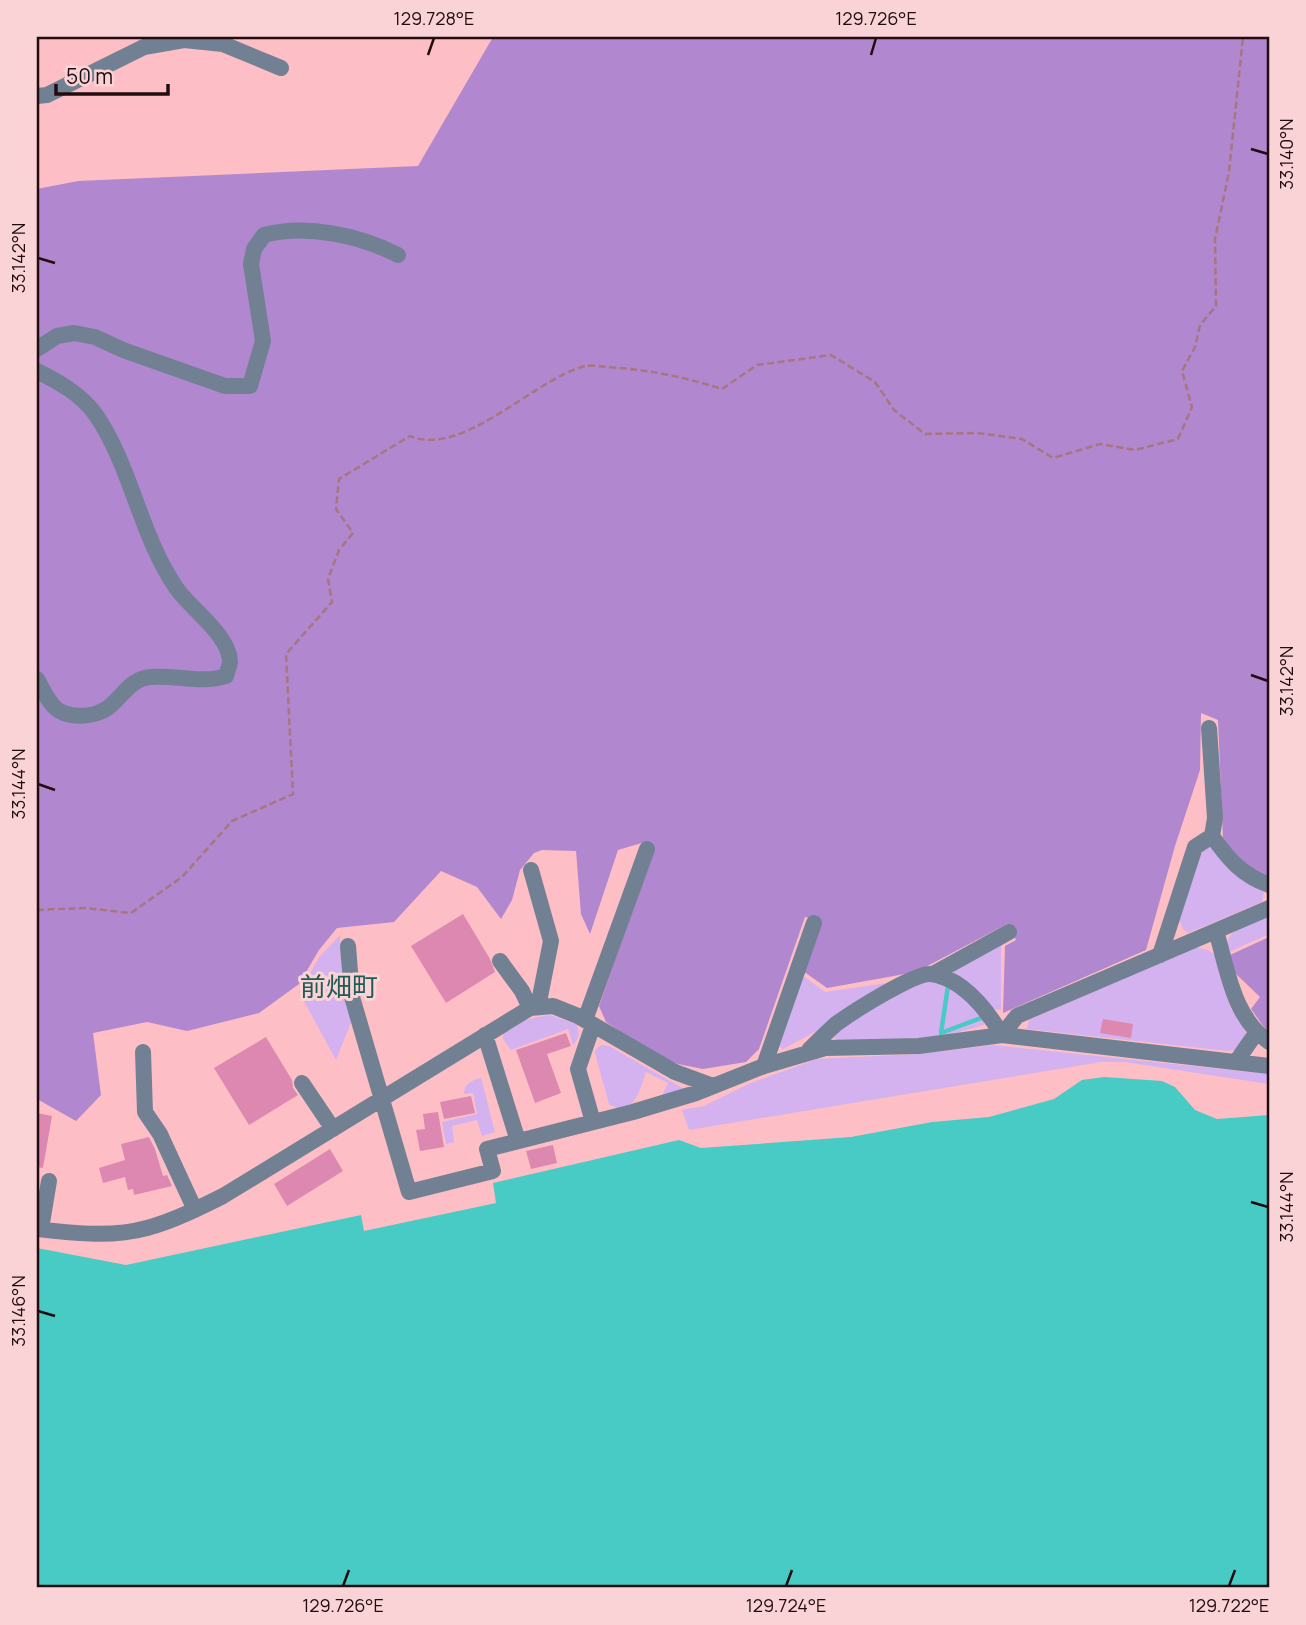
<svg xmlns="http://www.w3.org/2000/svg" width="1306" height="1625" viewBox="0 0 1306 1625" font-family="Manrope,'Noto Sans JP',sans-serif">
	<style>
		.green { fill: #d4b1ef }
		.forest { fill: #b187cf }
		.water { fill: #48cbc5 }
		.lines { fill: none; stroke-linecap: round; stroke-linejoin: round }
		.stream { stroke: #48cbc5; stroke-width: 4.5 }
		.building { fill: #dc88b0 }
		.path { stroke: #a6777e; stroke-width: 2.5; stroke-dasharray: 7 3.5; stroke-linecap: butt }
		.minor { stroke: #718193; stroke-width: 16 }
		.ticks { fill: none; stroke: #210c10; stroke-width: 2.5 }
		.labels { text-anchor: middle; dominant-baseline: central; stroke-width: 6; stroke-linejoin: round; paint-order: stroke }
		.quarter-label { font-size: 26px; fill: #205a57; stroke: #fad3d7 }
		.neatline { fill: none; stroke: #210c10; stroke-width: 2.5 }
		.ticks-label { font-size: 18px; text-anchor: middle; fill: #210c10 }
	</style>
	<rect width="100%" height="100%" fill="#febec6"/>
	<path class="green" d="M1210 845 1240 876 1264 892 1262 902 1188 933 1183 929 1179 919 1199 852Z
		M1269 915V934L1229 952C1220 929 1254 921 1269 915Z
		M340 935 342 993 352 1020 336 1060 299 992 320 956Z
		M1001 944V1010L991 1009 947 974Z
		M1195 947 1208 950 1215 955 1231 1009 1246 1032 1238 1050 1228 1051 1027 1029 1029 1020Z
		M802 975 825 992 894 982 813 1033 783 1049 778 1046Z
		M938 979 984 1014V1025L942 1037 839 1042 834 1038 837 1028 907 985Z
		M550 1015 576 1024C580 1032 580 1038 573 1045L568 1029 511 1050 503 1039V1034C517 1020 532 1018 550 1015Z
		M602 1045 609 1046 684 1089 662 1096 668 1083 646 1072C640 1090 633 1119 609 1104L595 1053 597 1048Z
		M993 1045 1269 1074V1084L1125 1062H1101L689 1130 682 1110 704 1106 751 1083 817 1059 918 1054Z
		M481 1078 495 1132 482 1136 477 1120 452 1126 454 1142 446 1144 442 1122 477 1114 473 1093 464 1094C464 1084 472 1080 481 1078Z"/>
	<path class="forest" d="M493 37H1269V878L1248 872 1223 839 1218 720 1201 713 1200 770 1175 846 1146 950 1003 1013 1005 946 1016 940 1007 924 916 972 827 988 803 971 821 921 805 917 759 1049 746 1062 703 1069 678 1064 646 1049 606 1022 599 1006 653 850 645 842 618 850 590 934 581 914 576 851 542 850 534 853 520 870 512 900 501 919 477 887 441 871 394 922 337 928 319 950 299 984 259 1013 187 1031 147 1022 93 1033 101 1095 76 1121 37 1099V189L78 181 418 166Z
		M1269 937V1034L1251 1009 1260 997 1235 973 1230 955Z"/>
	<path class="water" d="M1104 1077 1162 1081 1175 1087 1195 1110 1217 1119 1269 1115V1588H37V1248L126 1265 361 1215 364 1231 496 1203 493 1183 679 1140 701 1148 851 1137 932 1122 989 1117 1054 1099 1082 1080Z"/>
	<g class="lines">
		<path class="stream" d="M948 986 941 1033 981 1018"/>
	</g>
	<path class="building" d="M463 914 490 959 495 972 446 1003 411 946Z
		M1103 1019 1133 1024 1131 1038 1100 1033Z
		M566 1033 571 1046 547 1054 561 1093 535 1103 516 1050Z
		M266 1037 292 1080 293 1088 298 1095 249 1125 214 1068Z
		M471 1096 475 1113 444 1119 440 1102Z
		M438 1112 444 1147 420 1151 416 1130 425 1129 423 1114Z
		M37 1113 52 1116 43 1168 37 1167Z
		M149 1137 155 1149 163 1176 167 1175 172 1186 134 1195 133 1189 128 1190 125 1177 103 1183 99 1168 125 1160 121 1144Z
		M553 1145 557 1163 531 1169 526 1151Z
		M330 1149 343 1171 287 1206 274 1184Z"/>
	<g class="lines">
		<path class="path" d="M37 910 85 908 131 913 182 877 232 821 293 794 286 654 332 602 328 579 339 550 353 533 336 509 339 479 410 436C463 458 534 379 585 366 591 365 600 366 606 367 647 369 684 377 722 389L757 365 831 355 875 382 894 410 925 434 978 433 1022 439 1053 458 1100 444 1135 450 1178 439 1192 407 1182 371 1195 347 1200 325 1216 306 1215 239 1229 172 1243 37"/>
		<path class="minor" d="M37 96 47 95 144 47 184 40 223 44 281 68
			M37 349 57 336 74 333 95 337 123 350 225 386H250L263 341 251 264 254 249 264 235C306 224 359 235 398 255
			M37 371C59 382 81 394 96 415 132 468 140 536 177 589 190 608 229 635 230 661 230 665 227 672 226 676 201 684 177 675 151 677 131 678 123 696 109 707 96 717 72 719 58 710 49 704 42 688 37 679
			M1209 728 1215 818 1212 836C1229 860 1242 875 1269 885
			M531 870 551 941 538 1007
			M1216 931C1228 971 1233 1017 1269 1042
			M348 946 352 997 409 1192 493 1171 487 1149 633 1112 696 1093 764 1066 825 1048 919 1046 1002 1035 1017 1016 1269 908
			M1160 955 1195 847 1212 836
			M500 961 522 991 530 1008
			M933 974 1009 932
			M585 1020 647 849
			M593 1025 578 1069 593 1122
			M485 1035 518 1141
			M809 1050C818 1041 827 1032 836 1024 851 1013 915 972 931 974 962 978 987 1010 1002 1035L1269 1066
			M143 1052 145 1112 160 1134 195 1210
			M1236 1062 1256 1033
			M764 1066 814 923
			M302 1083 333 1129
			M37 1229C73 1233 111 1238 147 1228 173 1221 199 1208 223 1196L530 1008 553 1006 578 1016 675 1072 713 1086
			M41 1229 49 1181"/>
	</g>
	<path class="ticks" d="M428 55 434 38M871 55 876 38M1251 149 1268 154M38 258 55 263M1251 675 1268 681M38 784 55 790M1251 1202 1268 1207M38 1311 55 1316M343 1586 349 1570M786 1586 792 1570M1229 1586 1235 1570"/>
	<g class="labels">
		<g class="quarter-label">
			<text x="339" y="986">前畑町</text>
		</g>
	</g>
	<rect width="1306" height="1625" fill="none" stroke="#fad3d7" stroke-width="77"/>
	<path d="M56 84v10h112v-10" fill="none" stroke="#210c10" stroke-width="3.5"/>
	<text x="66" y="84" font-size="21" fill="#210c10" stroke="#fad3d7" stroke-width="5" paint-order="stroke">50 m</text>
	<rect x="38" y="38" width="1230" height="1548" class="neatline"/>
	<g class="ticks-label">
		<text x="434" y="25">129.728°E</text>
		<text x="876" y="25">129.726°E</text>
		<text transform="translate(1287 154) rotate(-90)" y="6">33.140°N</text>
		<text transform="translate(19 258) rotate(-90)" y="6">33.142°N</text>
		<text transform="translate(1287 681) rotate(-90)" y="6">33.142°N</text>
		<text transform="translate(19 784) rotate(-90)" y="6">33.144°N</text>
		<text transform="translate(1287 1207) rotate(-90)" y="6">33.144°N</text>
		<text transform="translate(19 1311) rotate(-90)" y="6">33.146°N</text>
		<text x="343" y="1612">129.726°E</text>
		<text x="786" y="1612">129.724°E</text>
		<text x="1229" y="1612">129.722°E</text>
	</g>
</svg>
